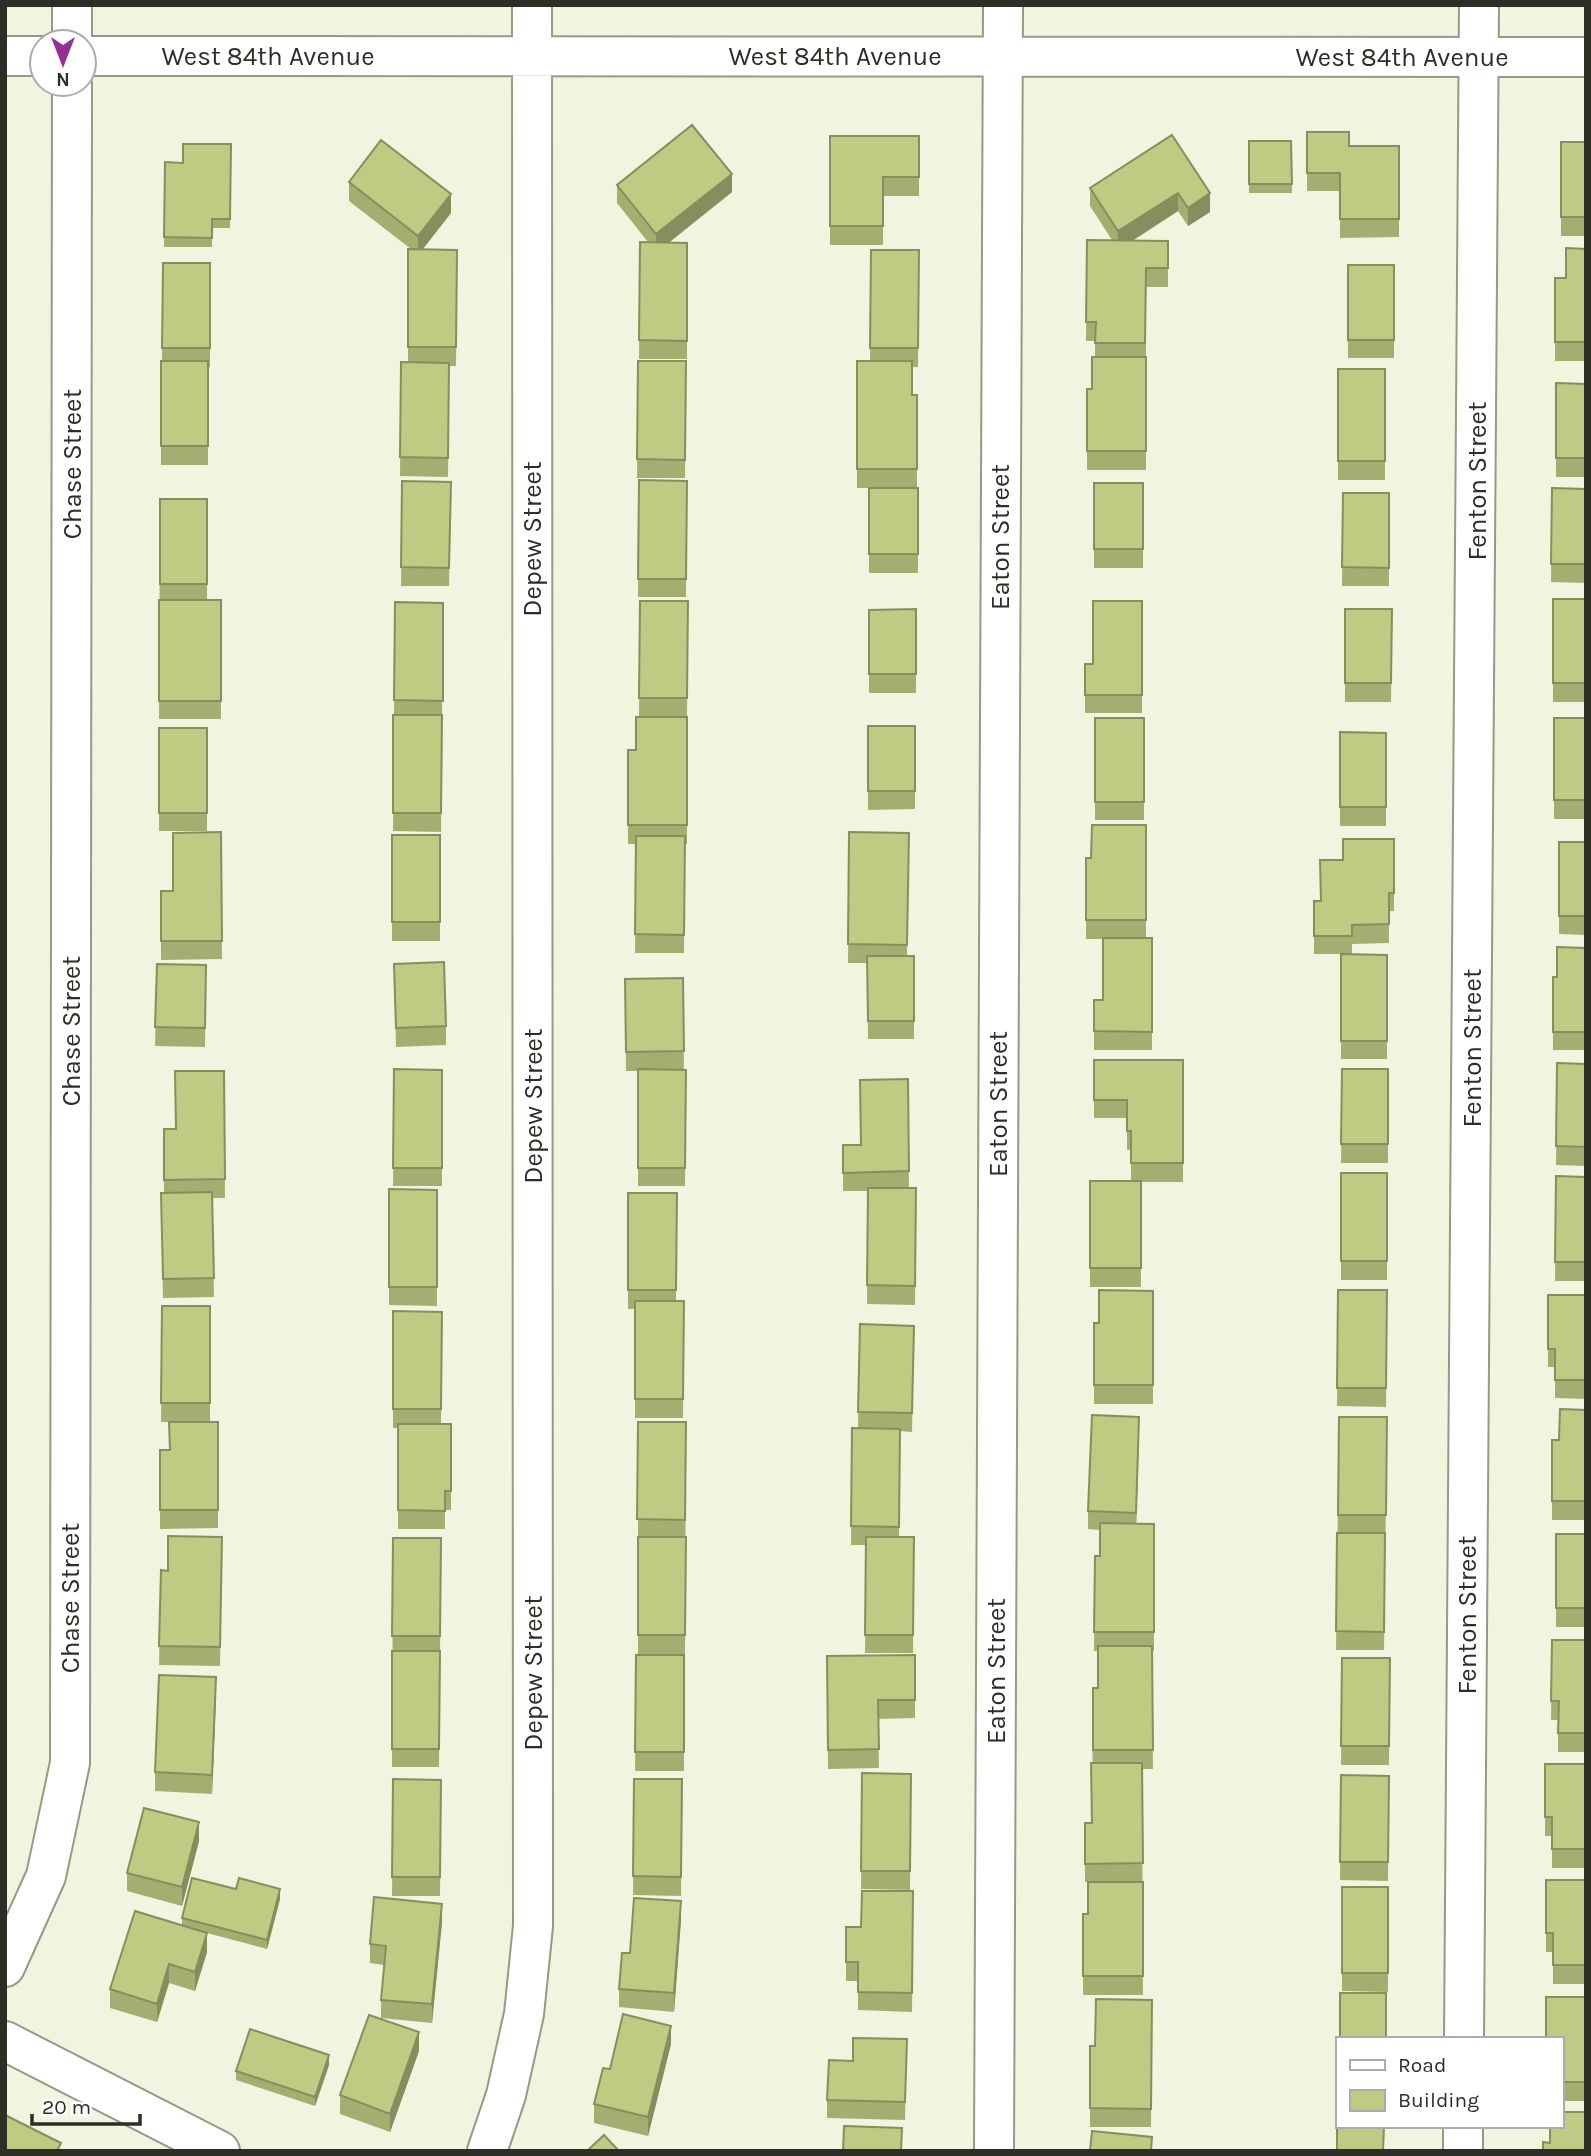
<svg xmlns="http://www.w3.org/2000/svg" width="1591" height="2156" viewBox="0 0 1591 2156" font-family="Karla,sans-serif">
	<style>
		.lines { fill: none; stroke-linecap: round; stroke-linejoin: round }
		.street-casing { stroke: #959a85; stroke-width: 42 }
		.street { stroke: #fff; stroke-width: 38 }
		.wall { fill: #a3af71 }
		.shaded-wall { fill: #858e5c }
		.building { fill: #becb83; stroke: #858e5c; stroke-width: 2 }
		.labels { text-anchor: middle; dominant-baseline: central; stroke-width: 6; stroke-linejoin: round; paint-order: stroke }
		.street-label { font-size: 26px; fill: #2d2e26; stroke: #fff }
	</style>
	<rect width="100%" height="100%" fill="#f0f5df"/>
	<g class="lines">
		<defs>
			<path id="street" d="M72 42V5
				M5 56H42
				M84 56 1586 57
				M5 1967 46 1876 70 1763 72 84
				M1464 2039 1479 5
				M5 2041 220 2151
				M487 2151 506 2095 524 2014 533 1926 532 5
				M994 2151 1003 5
				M1463 2151V2126"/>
		</defs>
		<use href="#street" class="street-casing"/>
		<use href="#street" class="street"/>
	</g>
	<path class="wall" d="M1307 132 1349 146H1399V237L1340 238V191H1307Z
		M1172 135 1210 212 1188 226 1178 211 1132 241H1168V287H1146V470H1087V389H1092L1095 357V341H1086L1087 240H1112L1090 206V188Z
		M830 136H919V196H883V245H830Z
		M1249 141H1291L1292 193H1249Z
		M1561 142H1586V236H1561Z
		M231 144 230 228H212V247H164L165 162 183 163Z
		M349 182 451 213 423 249 457 250 456 366H449L448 477 400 476 401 362H408V249H411L349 201Z
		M617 185 732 192 668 243H687V359H639L640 242H648L617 203Z
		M1586 249V361H1555V278H1566Z
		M871 250H919L918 367H912V395H917V488H857V361H870Z
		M163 263H210V367H208V465H161V361H162Z
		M1348 265H1394V358H1348Z
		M638 361H686L685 478H637Z
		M1338 369H1385V480H1338Z
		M1556 383 1586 384V477H1556Z
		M639 480 687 481 686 597H638Z
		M402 481 451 482 449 586H401Z
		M1094 483H1143V568H1094Z
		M869 488H918V573H869Z
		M1552 488 1586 489V583L1551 582Z
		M1343 493H1389V586H1342Z
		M160 499H207V600H221V719H159Z
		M1553 599H1586V702H1553Z
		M640 601H688L687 717H639Z
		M1142 601V713H1085V664H1093Z
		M395 602 443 603 441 832 393 831Z
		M916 609V693H869V610Z
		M1345 609H1392L1391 702H1345Z
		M687 717V844H685L684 953H635L636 844H628V750H636Z
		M1095 718H1144V820H1095Z
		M1554 718H1586V819H1554Z
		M868 726H915V809L868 810Z
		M159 728H207V831H159Z
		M1340 732 1386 733V826H1340Z
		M1146 825V938H1152V1050H1094V1000H1103V939H1086V858H1091Z
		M221 832 222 959 161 960V891H173Z
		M849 832 909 833 907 956H914V1039H868L867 963H848Z
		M392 835H440V941H392Z
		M1394 839V911H1389V943L1352 944V954L1387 955V1059H1341V954H1314V901H1321L1343 860Z
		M1559 842H1586V935L1559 934Z
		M1586 948V1050H1553V977H1557Z
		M157 964 206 965 205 1047 155 1046Z
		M394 964 446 1026V1045L396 1047Z
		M683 978 684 1070H686L685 1186H638V1071H626L625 979Z
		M1094 1060H1183V1182H1141V1287H1090V1181H1131V1150H1127V1118H1094Z
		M1557 1063 1586 1064V1166L1556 1165Z
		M394 1069 442 1070V1186H393Z
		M1342 1069H1388V1163H1341Z
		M224 1071 225 1198H212L214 1297 163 1298 161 1193H164V1129H176Z
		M908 1079 909 1188H916L915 1305 867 1304 868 1191H843V1145H861Z
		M1341 1173H1387V1280H1341Z
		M1556 1176 1586 1177V1281H1555Z
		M389 1189 437 1190V1306L389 1305Z
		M628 1193H677L676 1301H684L683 1418H635V1309H628Z
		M1338 1290H1387L1386 1407 1337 1406Z
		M1153 1291V1404H1094V1323H1099Z
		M1548 1295H1586V1399L1555 1398V1367H1548Z
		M162 1306H210V1422H161Z
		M393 1311 442 1312 441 1424H451V1510H445V1529H398V1428H393Z
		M860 1324 914 1326 912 1432 900 1431 899 1537H914L913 1653H865L866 1545H851L852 1428H858Z
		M1586 1410V1520H1552V1440H1559Z
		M1339 1417H1387L1384 1650H1336Z
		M218 1422V1528L160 1529V1450H169Z
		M638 1422H686L685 1654H638Z
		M1139 1435 1136 1524H1154V1651H1152L1153 1769H1142L1143 1995H1083V1914H1088V1882H1085V1823H1092L1093 1688H1098V1651H1094L1095 1556H1100V1530L1088 1529V1511Z
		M1556 1534H1586V1627H1556Z
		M222 1537 220 1666 159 1665 161 1570 168 1571Z
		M393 1538H441L439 1767H392Z
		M1552 1640H1586V1752H1558V1720H1551Z
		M636 1655H684V1771H635Z
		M915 1655V1718L878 1719 879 1768 828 1769 827 1656Z
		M1342 1658H1390L1389 1765H1341Z
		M216 1696 212 1794 155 1791V1772Z
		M1545 1764H1586V1868H1552V1836H1545Z
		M862 1773 911 1774 910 1890 861 1889Z
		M1341 1775 1389 1776 1388 1881 1340 1880Z
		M393 1779 441 1780 440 1896H392Z
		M634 1779H682L681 1896 633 1895Z
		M199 1841 182 1906 127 1891V1873Z
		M1546 1880H1586V1984H1553V1952H1546Z
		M1342 1887H1388V1992L1342 1991Z
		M236 1889 280 1899 267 1949 207 1933V1952L195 1991 169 1983 157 2022 110 2008V1989L182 1926V1918Z
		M913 1891 912 2012 858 2010V1981H846V1927H861Z
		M681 1920 674 2012 619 2007V1989L630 1953Z
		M442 1922 432 2023 381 2018V2000L384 1965 370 1963V1944Z
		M1586 1997V2101H1561V2039Z
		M1152 2000 1151 2127H1090V2046H1095Z
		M907 2039 905 2120 827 2118V2100L853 2061Z
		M671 2044 648 2136 594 2123V2104L610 2069Z
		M419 2051 390 2132 340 2114V2095Z
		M329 2065 315 2106 236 2080V2071Z"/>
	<path class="shaded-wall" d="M732 174V192L656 253V234Z
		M1178 193V211L1118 250V231Z
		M1210 193V212L1188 226V208Z
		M451 194V213L418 255V236Z
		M1139 1417V1435L1136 1531V1513Z
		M216 1677V1696L212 1794V1775Z
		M199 1822V1841L182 1906V1887Z
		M280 1889V1899L267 1949V1940Z
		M681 1901V1920L674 2012V1993Z
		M442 1904V1922L432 2023V2004Z
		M207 1933V1952L195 1991V1972Z
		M169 1964V1983L157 2022V2004Z
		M671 2026V2044L648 2136V2117Z
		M419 2032V2051L390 2132V2114Z
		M329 2055V2065L315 2106V2097Z"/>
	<path class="building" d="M692 125 732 174 656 234 617 185Z
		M1307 132H1349V146H1399V219H1340V173H1307Z
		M1172 135 1210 193 1188 208 1178 193 1118 231 1090 188Z
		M830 136H919V177H883V226H830Z
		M381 140 451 194 418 236 349 182Z
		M1249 141H1291L1292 184H1249Z
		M1561 142H1586V217H1561Z
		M183 144H231L230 219H212V238L164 237 165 162 183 163Z
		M1087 240 1168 241V268H1146L1145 343H1095L1096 322H1086Z
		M640 242 687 243V341L639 340Z
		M1566 248 1586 249V342H1555V278H1566Z
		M408 249 457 250 456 347H408Z
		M871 250H919L918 348H870Z
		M163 263H210V348H162Z
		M1348 265H1394V340H1348Z
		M1092 357H1146V451H1087V389H1092Z
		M161 361H208V446H161Z
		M638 361H686L685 460 637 459Z
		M857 361H912V395H917V469H857Z
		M401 362 449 363 448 458 400 457Z
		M1338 369H1385V461H1338Z
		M1556 383 1586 384V458H1556Z
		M639 480 687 481 686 579H638Z
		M402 481 451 482 449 568 401 567Z
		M1094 483H1143V549H1094Z
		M869 488H918V554H869Z
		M1552 488 1586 489V564H1551Z
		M1343 493H1389V568L1342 567Z
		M160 499H207V584H160Z
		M1553 599H1586V683H1553Z
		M159 600H221V701H159Z
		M640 601H688L687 698H639Z
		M1093 601H1142V695H1085V664H1093Z
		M395 602 443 603V701L394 700Z
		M916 609V674H869V610Z
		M1345 609H1392L1391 683H1345Z
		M393 715H442L441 813H393Z
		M636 717H687V825H628V750H636Z
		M1095 718H1144V802H1095Z
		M1554 718H1586V800H1554Z
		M868 726H915V791H868Z
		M159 728H207V813H159Z
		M1340 732 1386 733V807H1340Z
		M1092 825H1146V920H1086V858H1091Z
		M221 832 222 941H161V891H173V833Z
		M849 832 909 833 907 945 848 944Z
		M392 835H440V922H392Z
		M636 836H685L684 935 635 934Z
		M1343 839H1394V893H1389V924L1352 925V936H1314V901H1321L1320 860H1343Z
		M1559 842H1586V916H1559Z
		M1103 938H1152V1032L1094 1031V1000H1103Z
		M1557 947 1586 948V1032H1553V977H1557Z
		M1341 954 1387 955V1041H1341Z
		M867 956H914V1021H868Z
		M444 962 446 1026 396 1028 394 964Z
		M157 964 206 965 205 1028 155 1027Z
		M683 978 684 1051 626 1052 625 979Z
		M1094 1060H1183V1163H1131V1131H1127V1100H1094Z
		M1557 1063 1586 1064V1147L1556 1146Z
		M394 1069 442 1070V1168H393Z
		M638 1069 686 1070 685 1168H638Z
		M1342 1069H1388V1144H1341Z
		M175 1071H224L225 1179 164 1180V1129H176Z
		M908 1079 909 1171 843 1173V1145H861L860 1080Z
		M1341 1173H1387V1261H1341Z
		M1556 1176 1586 1177V1262H1555Z
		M1090 1181H1141V1268H1090Z
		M868 1188H916L915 1286 867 1285Z
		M389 1189 437 1190V1287H389Z
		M212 1192 214 1278 163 1279 161 1193Z
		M628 1193H677L676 1290H628Z
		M1099 1290 1153 1291V1385H1094V1323H1099Z
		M1338 1290H1387L1386 1388H1337Z
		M1548 1295H1586V1380H1555V1349H1548Z
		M635 1301H684L683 1399H635Z
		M162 1306H210V1403H161Z
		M393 1311 442 1312 441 1409H393Z
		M860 1324 914 1326 912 1413 858 1412Z
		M1560 1409 1586 1410V1501H1552V1440H1559Z
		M1092 1415 1139 1417 1136 1513 1088 1511Z
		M1339 1417H1387L1386 1515H1338Z
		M169 1422H218V1510H160V1450H170Z
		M638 1422H686L685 1520 637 1519Z
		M398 1424H451V1491H445V1511L398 1510Z
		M852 1428 900 1429 899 1527 851 1526Z
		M1100 1523 1154 1524V1632H1094L1095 1556H1100Z
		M1337 1533H1385L1384 1632 1336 1631Z
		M1556 1534H1586V1608H1556Z
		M168 1536 222 1537 220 1647 159 1646 161 1570 168 1571Z
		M638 1537H686L685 1635H638Z
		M866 1537H914L913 1635H865Z
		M393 1538H441L440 1636H392Z
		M1552 1640H1586V1733H1558L1559 1701H1551Z
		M1098 1646H1152L1153 1750H1093V1688H1098Z
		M392 1651H440L439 1749H392Z
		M636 1655H684V1752H635Z
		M915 1655V1700H878L879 1749 828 1750 827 1656Z
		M1342 1658H1390L1389 1746H1341Z
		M159 1675 216 1677 212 1775 155 1772Z
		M1091 1763H1142L1143 1863 1085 1864V1823H1092Z
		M1545 1764H1586V1849H1552V1817H1545Z
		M862 1773 911 1774 910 1871H861Z
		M1341 1775 1389 1776 1388 1862H1340Z
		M393 1779 441 1780 440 1877H392Z
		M634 1779H682L681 1877 633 1876Z
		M144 1808 199 1822 182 1887 127 1873Z
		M192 1878 236 1889 239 1878 280 1889 267 1940 182 1918Z
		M1546 1880H1586V1965H1553V1933H1546Z
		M1088 1882H1143V1976H1083V1914H1088Z
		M1342 1887H1388V1973H1342Z
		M862 1891H913L912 1993 858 1992V1962H846V1927H861Z
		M374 1897 442 1904 432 2004 381 2000 386 1946 370 1944Z
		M634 1898 681 1901 674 1993 619 1989 622 1953H630Z
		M135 1911 207 1933 195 1972 169 1964 157 2004 110 1989Z
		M1340 1993H1386V2039H1340Z
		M1546 1997H1586V2082H1561V2039H1546Z
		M1096 1999 1152 2000 1151 2109 1090 2108V2046H1095Z
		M623 2014 671 2026 648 2117 594 2104 603 2068 610 2069Z
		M369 2015 419 2032 390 2114 340 2095Z
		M250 2029 329 2055 315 2097 236 2071Z
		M853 2038 907 2039 905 2102 827 2100 829 2060 853 2061Z
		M1561 2112H1586V2151H1543V2142L1550 2143V2126H1561Z
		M5 2115 61 2143 57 2151H5Z
		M844 2126 902 2128 901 2151H843Z
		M1337 2126H1384L1383 2151H1337Z
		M1092 2131 1152 2137 1151 2151H1090Z
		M604 2135 619 2151H587Z"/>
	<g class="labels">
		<g class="street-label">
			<text x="268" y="56">West 84th Avenue</text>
			<text x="835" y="56">West 84th Avenue</text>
			<text x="1402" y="57">West 84th Avenue</text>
			<text transform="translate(72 464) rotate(-90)">Chase Street</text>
			<text transform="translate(1477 481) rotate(-90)">Fenton Street</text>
			<text transform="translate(1000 537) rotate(-90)">Eaton Street</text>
			<text transform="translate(532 539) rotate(-90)">Depew Street</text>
			<text transform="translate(71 1031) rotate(-90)">Chase Street</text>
			<text transform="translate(1472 1048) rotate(-90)">Fenton Street</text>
			<text transform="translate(998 1104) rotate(-90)">Eaton Street</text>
			<text transform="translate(533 1106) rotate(-90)">Depew Street</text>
			<text transform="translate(70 1598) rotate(-90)">Chase Street</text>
			<text transform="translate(1467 1615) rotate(-90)">Fenton Street</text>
			<text transform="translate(996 1671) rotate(-90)">Eaton Street</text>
			<text transform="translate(533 1673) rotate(-90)">Depew Street</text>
		</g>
	</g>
	<rect width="1591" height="2156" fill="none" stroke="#2d2e26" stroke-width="14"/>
	<rect x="1336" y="2037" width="228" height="91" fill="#ffffff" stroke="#ababa8" stroke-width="2"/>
	<rect x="1350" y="2060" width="35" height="10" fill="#ffffff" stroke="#ababa8" stroke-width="2"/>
	<text x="1398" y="2072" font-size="21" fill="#2d2e26">Road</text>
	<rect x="1350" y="2090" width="35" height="21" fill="#becb83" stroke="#ababa8" stroke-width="2"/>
	<text x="1398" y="2107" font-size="21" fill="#2d2e26">Building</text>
	<g transform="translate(63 63) rotate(180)"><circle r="33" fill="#ffffff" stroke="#ababa8" stroke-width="2"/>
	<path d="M0-5L12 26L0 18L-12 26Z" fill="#943095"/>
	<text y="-10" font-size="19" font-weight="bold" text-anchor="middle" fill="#2d2e26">N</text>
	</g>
	<path d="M32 2114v10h108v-10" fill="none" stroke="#2d2e26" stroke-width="3.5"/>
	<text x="42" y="2114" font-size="21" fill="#2d2e26" stroke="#ffffff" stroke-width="5" paint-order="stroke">20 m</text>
</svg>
